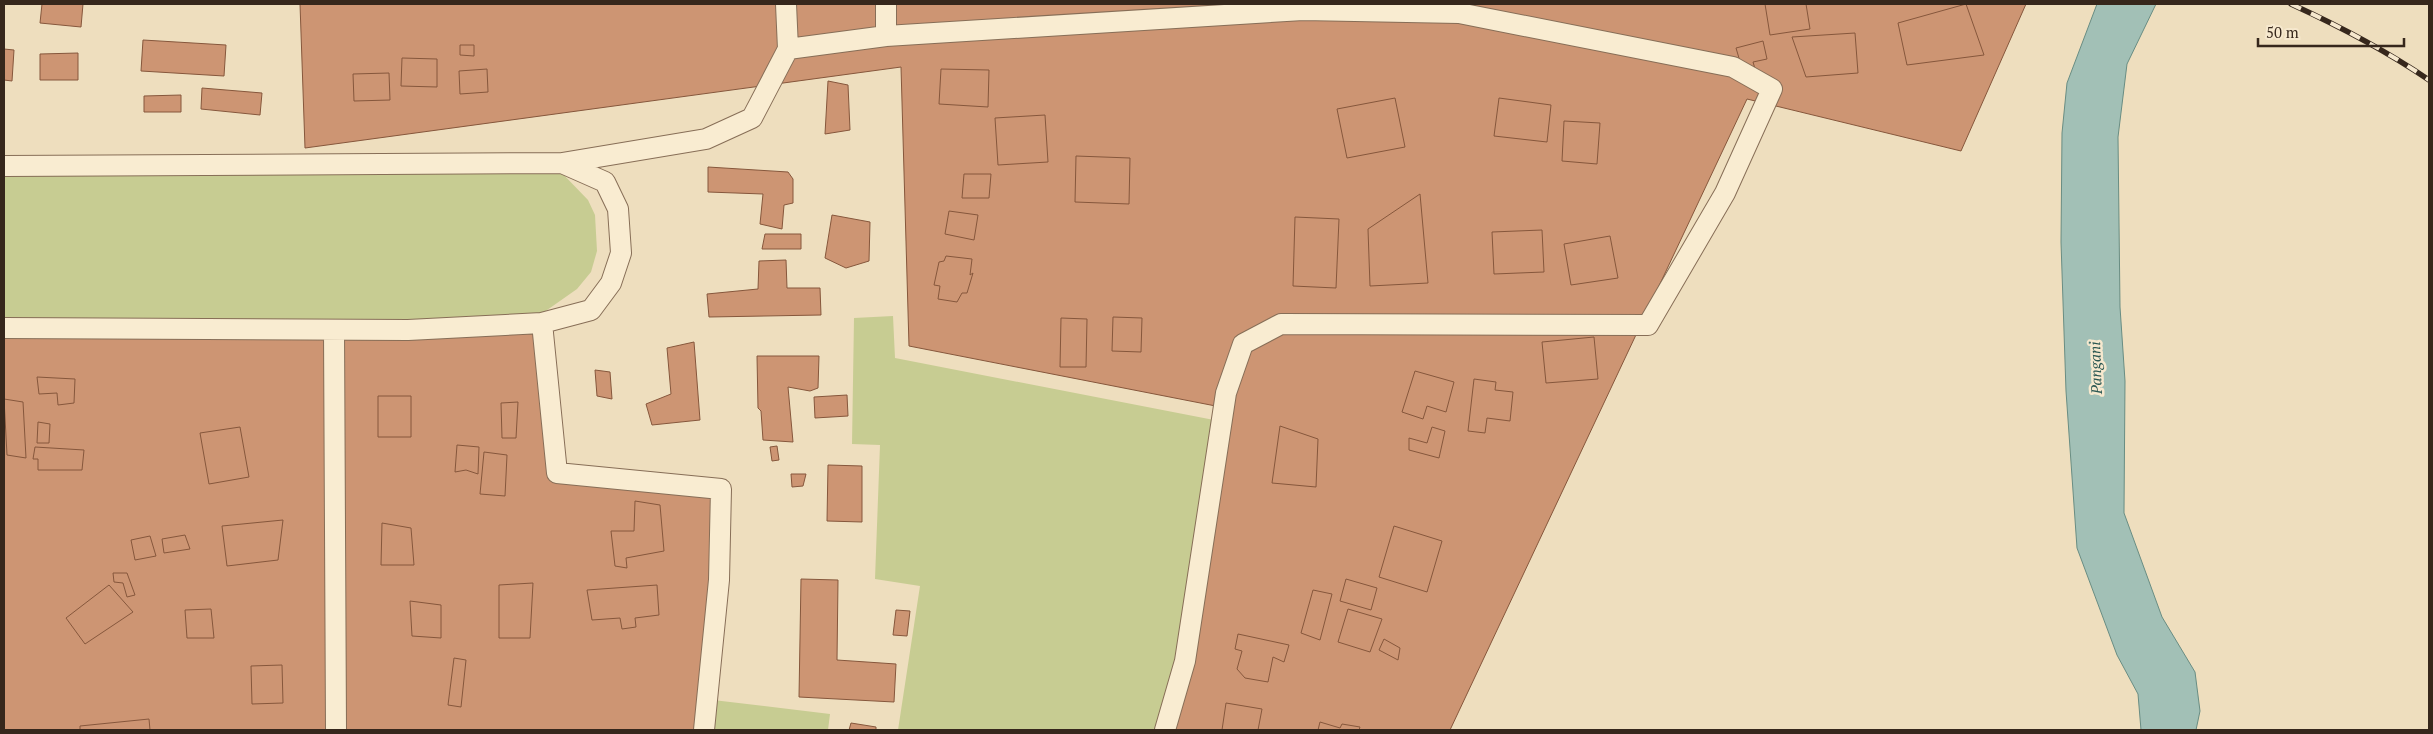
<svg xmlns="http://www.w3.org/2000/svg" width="2433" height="734" viewBox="0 0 2433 734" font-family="'PT Serif',serif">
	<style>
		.green { fill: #c7cc92 }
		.water { fill: #a2c0b6; stroke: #698d83 }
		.building { fill: #cd9573; stroke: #86573c }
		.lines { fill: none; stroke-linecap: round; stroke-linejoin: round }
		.minor-casing { stroke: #876e57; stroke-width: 22 }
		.minor { stroke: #f9ecd1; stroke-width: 20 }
		.rail-casing { stroke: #36271c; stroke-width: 5.5 }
		.rail { stroke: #f6e8ce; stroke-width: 4; stroke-dasharray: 11; stroke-linecap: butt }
		.labels { text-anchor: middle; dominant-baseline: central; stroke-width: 5; stroke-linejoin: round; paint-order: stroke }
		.water-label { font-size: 15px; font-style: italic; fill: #2a5651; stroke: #f6e8ce }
	</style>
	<rect width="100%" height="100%" fill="#eedebe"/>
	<path class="green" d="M560 171 588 200 595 215 597 251 591 272 577 289 540 315 408 321 4 319V174Z
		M893 316 895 358 1214 420 1177 659 1157 730H898L920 586 875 579 880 445 852 444 854 318Z
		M713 700 830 714 828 730H710Z"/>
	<path class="water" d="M2097 4H2156L2127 64 2118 137 2120 307 2125 381 2124 513 2162 617 2195 672 2200 711 2196 730H2141L2138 694 2117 655 2077 548 2066 391 2061 242 2062 133 2067 83Z"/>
	<path class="building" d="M42 4H83L81 27 40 23Z
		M300 4H2026L1961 151 1747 99 1450 730H1172L1231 409 909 346 901 67 305 148Z
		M1765 4H1806L1810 29 1770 35Z
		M1966 4 1984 55 1907 65 1898 23Z
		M1855 33 1858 73 1806 77 1792 37Z
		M143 40 226 45 224 76 141 71Z
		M1763 41 1767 59 1753 62 1756 72 1744 75 1736 48Z
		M460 45H474V56L460 55Z
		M4 49 14 50 12 81 4 80Z
		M78 53V80H40V54Z
		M402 58 437 59V87L401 86Z
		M487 69 488 92 460 94 459 71Z
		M941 69 989 70 988 107 939 104Z
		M389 73 390 100 354 101 353 74Z
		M828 81 848 85 850 130 825 134Z
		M202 88 262 93 260 115 201 109Z
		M181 95V112H144V96Z
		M1395 98 1405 147 1347 158 1337 109Z
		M1499 98 1551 105 1547 142 1494 136Z
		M1045 115 1048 162 998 165 995 118Z
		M1564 121 1600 123 1597 164 1562 161Z
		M1076 156 1130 158 1129 204 1075 202Z
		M708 167 788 172 793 179V203L784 205 782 229 760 224 763 194 708 192Z
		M964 174H991L989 198H962Z
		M1420 194 1428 283 1370 286 1368 229Z
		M949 211 978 215 974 240 945 234Z
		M832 215 870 222 869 261 846 268 825 258Z
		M1295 217 1339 219 1336 288 1293 286Z
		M1542 230 1544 272 1494 274 1492 232Z
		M765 234H801V249H762Z
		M1610 236 1618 278 1571 285 1564 244Z
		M946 256 972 259 970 275 973 273 967 293H962L957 302 938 299 940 286 934 285 939 262 944 261Z
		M786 260 787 288H820L821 315 709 317 707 294 758 289 759 261Z
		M1113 317 1142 318 1141 352 1112 351Z
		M1061 318 1087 319 1086 367H1060Z
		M535 332 550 479 714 496 712 580 696 730H4V337Z
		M1594 337 1598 379 1546 383 1542 342Z
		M694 342 700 420 652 425 646 404 671 394 667 348Z
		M757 356H819L818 388 810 391 788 387 793 442 763 440 761 411 758 408Z
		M595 370 610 372 612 399 597 396Z
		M1415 371 1454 382 1446 412 1427 406 1423 419 1402 412Z
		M37 377 75 379 74 403 58 405 57 393 39 394Z
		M1474 379 1496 382 1495 390 1513 392 1510 421 1487 418 1485 433 1468 431Z
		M847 395 848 416 815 418 814 397Z
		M378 396H411V437H378Z
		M4 399 23 402 26 458 7 455Z
		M518 402 516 438H502L501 403Z
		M38 422 50 424 49 443H37Z
		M1280 426 1318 439 1316 487 1272 483Z
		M240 427 249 477 209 484 200 433Z
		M1432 427 1445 431 1439 458 1409 450V438L1427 443Z
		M457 445 479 447 478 474 466 470 455 472Z
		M777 446 779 460 772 461 770 447Z
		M35 447 84 450 82 470H38V459H33Z
		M484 452 507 455 505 496 480 494Z
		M828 465 862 466V522L827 521Z
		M791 474H806L803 486 792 487Z
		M635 501 660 505 664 551 626 558 627 568 615 566 611 531H634Z
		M283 520 278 560 227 566 222 526Z
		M382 523 411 528 414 565H381Z
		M1394 526 1442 541 1427 592 1379 577Z
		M185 535 190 549 164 553 162 539Z
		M150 536 156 556 135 560 131 540Z
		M113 573H127L135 595 127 597 123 583 114 582Z
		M801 579 838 580 837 660 896 664 894 702 799 697Z
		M1346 579 1377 588 1371 610 1340 601Z
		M533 583 530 638H499V585Z
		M109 585 133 612 85 644 66 618Z
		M657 585 659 615 635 618 636 627 622 629 620 618 592 620 587 590Z
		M1313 590 1332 594 1320 640 1301 633Z
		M410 601 441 605V638L412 636Z
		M211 609 214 638H187L185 610Z
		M1348 609 1382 619 1370 652 1338 642Z
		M896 610 910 611 907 636 893 635Z
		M1238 634 1289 645 1284 662 1273 657 1268 682 1245 678 1237 669 1242 651 1235 649Z
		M1384 639 1400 648 1398 660 1379 650Z
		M454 658 466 660 461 707 448 705Z
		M282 665 283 703 252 704 251 666Z
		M1226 703 1262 709 1258 730H1222Z
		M149 719 150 730H80V726Z
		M1320 722 1340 728 1342 724 1360 727 1359 730H1318Z
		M851 723 876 727V730H849Z"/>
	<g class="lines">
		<defs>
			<path id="minor" d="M886 36V4
				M788 49 886 36 1303 10 1459 13 1733 67 1772 89 1725 193 1648 325 1281 324 1243 344 1226 393 1185 661 1165 730
				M4 166 562 163 706 139 752 118 788 49 786 4
				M542 323 557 473 721 489 719 580 704 730
				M4 328 408 330 542 323 591 310 611 283 621 253 618 209 605 182 562 163
				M334 330 336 730"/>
		</defs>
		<use href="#minor" class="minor-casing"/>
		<use href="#minor" class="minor"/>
		<defs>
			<path id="rail" d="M2291 4C2339 26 2385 50 2429 80"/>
		</defs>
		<use href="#rail" class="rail-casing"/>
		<use href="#rail" class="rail"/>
	</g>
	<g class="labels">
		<g class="water-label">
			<text transform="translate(2095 368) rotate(-92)">Pangani</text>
		</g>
	</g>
	<rect width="2433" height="734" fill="none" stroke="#36271c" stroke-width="10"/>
	<path d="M2258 38v8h146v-8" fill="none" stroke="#36271c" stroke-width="2.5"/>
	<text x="2266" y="38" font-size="15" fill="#36271c" stroke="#f6e8ce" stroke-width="4" paint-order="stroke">50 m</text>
</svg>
